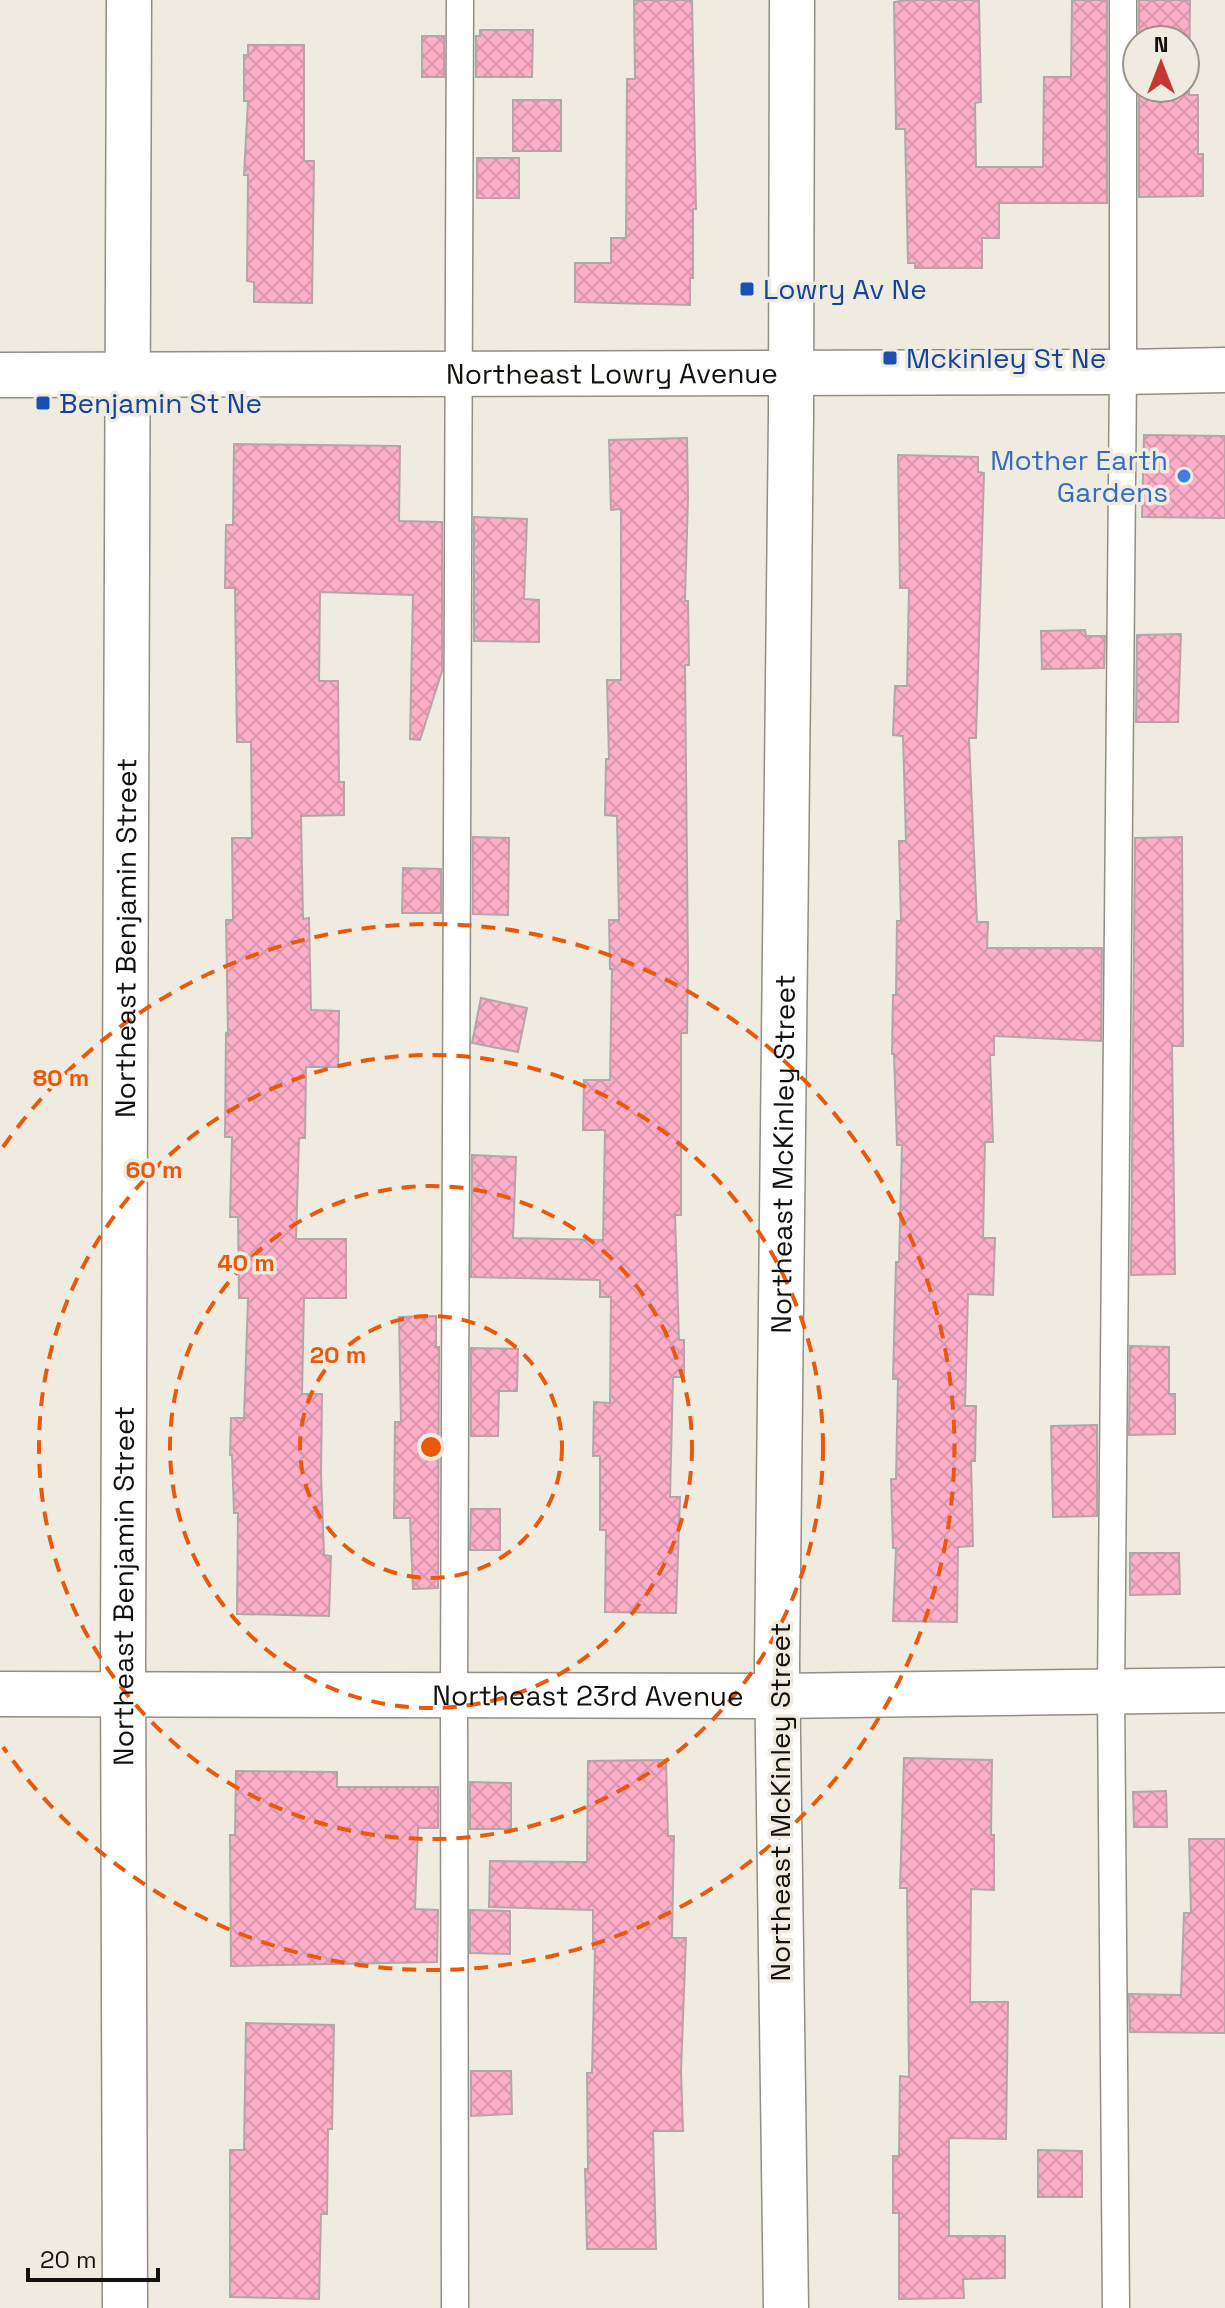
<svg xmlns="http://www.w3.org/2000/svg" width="1225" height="2308" viewBox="0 0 1225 2308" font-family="'Space Grotesk',sans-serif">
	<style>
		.building { fill: url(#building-cross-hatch); stroke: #b3a6aa; stroke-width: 2 }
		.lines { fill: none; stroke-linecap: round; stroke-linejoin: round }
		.service-casing { stroke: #938e84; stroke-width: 29 }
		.minor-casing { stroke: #938e84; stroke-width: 47 }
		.secondary-casing { stroke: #938e84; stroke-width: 47 }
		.service { stroke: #fff; stroke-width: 26 }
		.minor { stroke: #fff; stroke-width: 44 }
		.secondary { stroke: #fff; stroke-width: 44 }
		.ring { fill: none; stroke: #e8590c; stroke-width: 4; stroke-dasharray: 14 10 }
		.transit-dot { fill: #1a4fb4; stroke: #f0ebe0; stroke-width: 3 }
		.shop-dot { fill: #3f7fe0; stroke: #f0ebe0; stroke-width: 3 }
		.labels { text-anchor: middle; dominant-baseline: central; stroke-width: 7; stroke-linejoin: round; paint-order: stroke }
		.transit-label { font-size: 28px; fill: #164399; stroke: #f0ebe0; text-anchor: start }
		.street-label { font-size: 28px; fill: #13110d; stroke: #f0ebe0 }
		.shop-label { font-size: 28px; fill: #366cbe; stroke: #f0ebe0; text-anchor: end }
		.centre { fill: #e8590c; stroke: #f0ebe0; stroke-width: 4 }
		.ring-label { font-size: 24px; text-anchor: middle; font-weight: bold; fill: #e8590c; stroke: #f0ebe0; stroke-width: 7; stroke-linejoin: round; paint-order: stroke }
	</style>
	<defs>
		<pattern id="building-cross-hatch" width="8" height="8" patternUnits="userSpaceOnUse" patternTransform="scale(2)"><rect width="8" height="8" fill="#feaec8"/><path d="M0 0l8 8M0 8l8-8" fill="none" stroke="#d995ab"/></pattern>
	</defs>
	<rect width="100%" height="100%" fill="#f0ebe0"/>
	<path class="building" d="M634 0H692L696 209H693V278H690V305L575 302V263H611V238H626L627 79H635Z
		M907 0H979L981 102 975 103 976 167H1043L1044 77H1071L1072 0H1107V203H999V238H982V268H915V263H908L905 129H896L894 2Z
		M1139 0H1190L1189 95H1198V154H1203V196L1139 197V88H1185V40H1139Z
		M480 30H533L532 77H476V36H480Z
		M422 36H444V77H422Z
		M248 45H304V161H314L312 303 254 302V282L247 281 248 175H244L248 101H244V55H248Z
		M513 100H561V151H513Z
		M477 158H519V198H477Z
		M1144 435 1225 436V518L1142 517Z
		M687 438 688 497 685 601H688L689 665H685L688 968 687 1033H681V1215H675L679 1340H684V1377H673L670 1497H680L676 1613 605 1612 606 1530H600V1456H593L594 1402 610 1403 611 1297H600V1280L471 1277 472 1155 516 1157 513 1238 603 1240 605 1130H583L584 1080H610L612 969H610L609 920H619L617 816 605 815 606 759H609L607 680H621V509L611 510 609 440Z
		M234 444 400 446 399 521 442 522V671L420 740 410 739 413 595 320 592 319 681H338L339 782H344V815L301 816 303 919 309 918 311 1010 339 1011 338 1067H306L305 1138H299L296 1239H346V1298H304L302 1394H322L321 1474 324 1555 331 1556 329 1616 237 1614 238 1513H234L232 1455H230L231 1418H244L248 1298H239L238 1217H230L232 1137H225L226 1033 228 1034 226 920H233L232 838H252L251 742H237L235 588H225L226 525H233Z
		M898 455 978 457V472L984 473 976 738H969L977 922H988L987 948H1102L1101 1041 994 1036V1055H990L993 1142H985L983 1238H995L993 1295 968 1294 965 1406H976L975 1461H971L973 1546 958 1547 957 1622 893 1621 896 1548H893L891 1479H896L898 1379H893L896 1262H899L902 1145H897L894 1054H892L893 995H896L897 921H901L899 841H906L903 736 893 735 895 686H907L909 588H900Z
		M474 517 527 519 524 599 539 600V642L474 641Z
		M1085 630 1086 636H1105L1104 668 1042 669 1041 631Z
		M1181 634 1178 722H1136L1137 635Z
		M473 837 509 838 508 915 473 914Z
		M1182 837 1183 1046H1172L1175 1274 1131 1275 1135 838Z
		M403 868 441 869V913H402Z
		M481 998 527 1008 518 1052 472 1043Z
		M436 1316V1347H439L438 1588 413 1589 410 1518H394L395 1422H401L399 1317Z
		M1130 1346 1169 1347V1394H1175V1434L1129 1435Z
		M471 1348 518 1349 517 1391H499L498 1436H471Z
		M1097 1425V1516L1053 1517 1051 1426Z
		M471 1509H500V1550H470Z
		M1130 1553H1179L1180 1594 1130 1595Z
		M904 1758 992 1760 991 1835H994V1890L971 1889 970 2002H1008L1006 2139 949 2138V2236H1005V2278L963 2279 964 2298 899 2299V2213H893V2156H899L900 2076 909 2077 907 1888H900Z
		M666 1760 668 1836H674L672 1938H686L681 2071 683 2131H653L656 2249H587L585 2169H588L587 2073H592L595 1949H593V1910L489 1907 490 1861 587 1862 588 1761Z
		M236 1771 337 1772V1787H438V1828H418L415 1909 438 1910 437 1962 231 1966 230 1835H235Z
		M470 1782 511 1783V1829H470Z
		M1166 1791 1167 1827H1134L1133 1792Z
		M1189 1839H1225V2033L1130 2032 1129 1994 1181 1995 1184 1913H1191Z
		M470 1910 510 1911V1954L470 1953Z
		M246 2023 334 2025 332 2129H328L327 2214H321L319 2299 230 2297V2150H244Z
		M471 2071H511L512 2114 471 2116Z
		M1038 2150 1082 2151V2197H1038Z"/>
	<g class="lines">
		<defs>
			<path id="service" d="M455 2308 454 1694 460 0
				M1116 2308 1111 1691 1123 372V0"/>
			<g id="minor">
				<path id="s1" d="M0 1694 777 1696 1225 1690"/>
				<path id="s2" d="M125 2308 123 1657 129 0"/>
				<path id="s3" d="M786 2308 777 1664 791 415 792 0"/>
			</g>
			<g id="secondary">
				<path id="s4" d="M0 375 1123 372 1225 370"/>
			</g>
		</defs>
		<use href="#service" class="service-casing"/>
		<use href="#minor" class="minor-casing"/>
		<use href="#secondary" class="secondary-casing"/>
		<use href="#service" class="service"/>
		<use href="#minor" class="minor"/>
		<use href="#secondary" class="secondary"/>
	</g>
	<g class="ring">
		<circle cx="431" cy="1447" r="131"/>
		<circle cx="431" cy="1447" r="261"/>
		<circle cx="431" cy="1447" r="392"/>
		<path d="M3 1147A523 523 0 1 1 3 1747"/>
	</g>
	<g class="transit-dot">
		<rect x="739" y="281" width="16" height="16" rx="4"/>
		<rect x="882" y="350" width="16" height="16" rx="4"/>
		<rect x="35" y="395" width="16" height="16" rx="4"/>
	</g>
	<circle class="shop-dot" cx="1184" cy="476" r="8"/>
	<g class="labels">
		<g class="transit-label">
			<text x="763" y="289">Lowry Av Ne</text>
			<text x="906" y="358">Mckinley St Ne</text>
			<text x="59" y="403">Benjamin St Ne</text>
		</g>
		<g class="street-label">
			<text stroke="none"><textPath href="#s4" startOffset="612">Northeast Lowry Avenue</textPath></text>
			<text stroke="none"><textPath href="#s2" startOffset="1370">Northeast Benjamin Street</textPath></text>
			<text stroke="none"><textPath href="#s3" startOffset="1154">Northeast McKinley Street</textPath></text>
			<text stroke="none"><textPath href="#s2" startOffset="722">Northeast Benjamin Street</textPath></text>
			<text stroke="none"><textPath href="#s1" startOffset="588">Northeast 23rd Avenue</textPath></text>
			<text transform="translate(780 1802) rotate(-90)">Northeast McKinley Street</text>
		</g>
		<g class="shop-label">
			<text x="1168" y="460">Mother Earth<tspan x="1168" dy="32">Gardens</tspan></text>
		</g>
	</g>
	<circle cx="431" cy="1447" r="12" class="centre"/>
	<g class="ring-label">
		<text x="61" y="1086">80 m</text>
		<text x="154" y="1178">60 m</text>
		<text x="246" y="1271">40 m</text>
		<text x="338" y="1363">20 m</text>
	</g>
	<g transform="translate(1161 64)"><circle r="38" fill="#f0ebe0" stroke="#98948c" stroke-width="2"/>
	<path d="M0-6L14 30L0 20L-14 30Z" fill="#c63733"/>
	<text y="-12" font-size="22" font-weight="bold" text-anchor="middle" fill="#13110d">N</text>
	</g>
	<path d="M28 2268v12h130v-12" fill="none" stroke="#13110d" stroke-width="4"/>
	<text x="40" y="2268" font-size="24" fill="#13110d" stroke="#f0ebe0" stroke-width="6" paint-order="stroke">20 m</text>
</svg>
